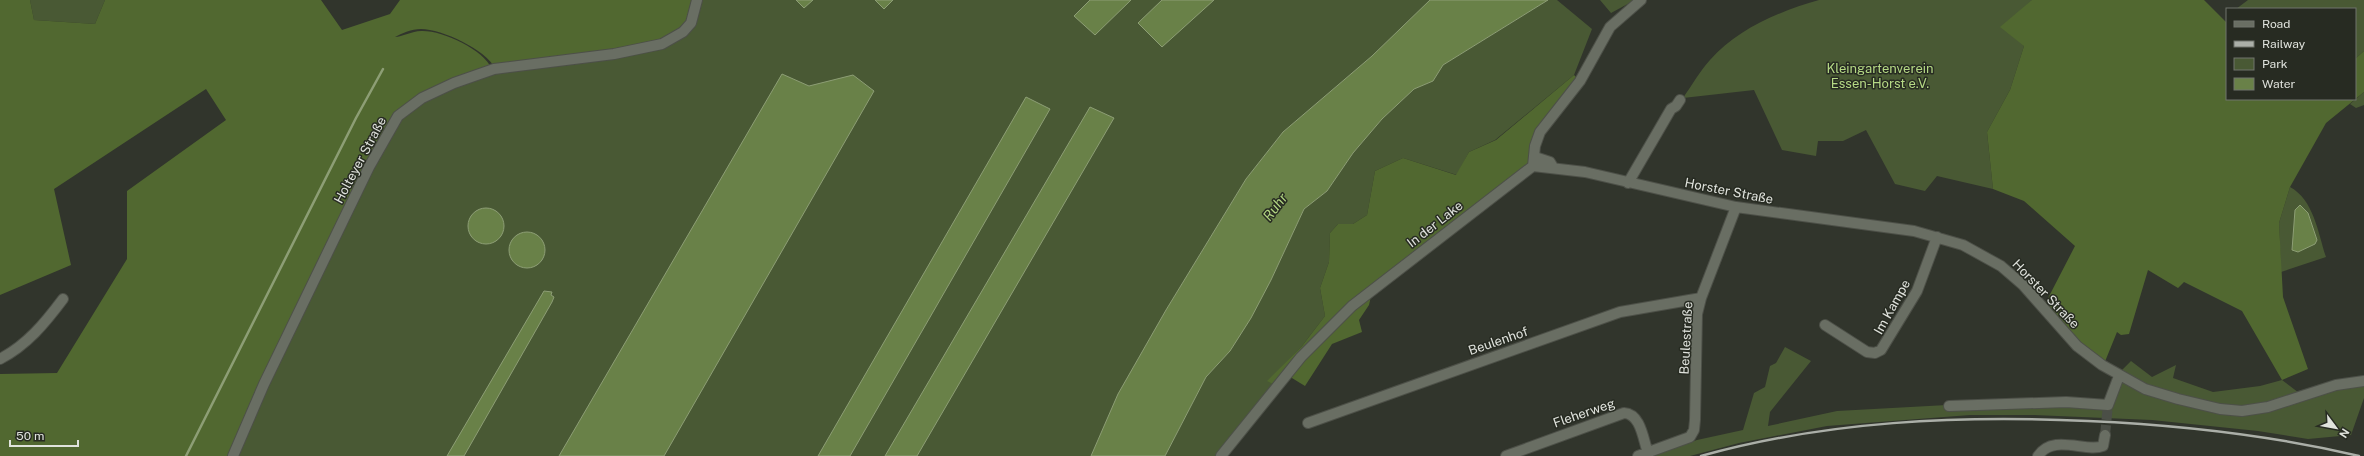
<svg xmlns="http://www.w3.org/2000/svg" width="2364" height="456" viewBox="0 0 2364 456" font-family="'Public Sans',sans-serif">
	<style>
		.green { fill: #495934 }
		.forest { fill: #516830 }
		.water { fill: #698148; stroke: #8d9e75 }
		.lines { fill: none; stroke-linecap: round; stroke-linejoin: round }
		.stream { stroke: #8d9e75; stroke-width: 2.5 }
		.minor-tunnel { stroke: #4b4f47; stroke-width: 10; stroke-dasharray: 10 5; stroke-linecap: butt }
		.minor-casing { stroke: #4d5048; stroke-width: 12 }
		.minor { stroke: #696e63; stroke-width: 10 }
		.rail { stroke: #abafa8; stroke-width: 2.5 }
		.labels { text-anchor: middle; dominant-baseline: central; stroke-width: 3; stroke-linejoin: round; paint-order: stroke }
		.park-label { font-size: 13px; fill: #b5d985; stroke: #272b22 }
		.street-label { font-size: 13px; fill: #e0e3dd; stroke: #272b22 }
		.water-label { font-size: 14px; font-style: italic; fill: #b2d582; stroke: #272b22 }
	</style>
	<rect width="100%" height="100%" fill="#31352c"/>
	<path class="green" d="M30 0H105L95 24 34 20Z
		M701 0H1430L1372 56 1283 132 1246 179 1166 310 1119 394 1091 456H236L368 175 401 118 424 100 478 76 663 47C690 37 690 25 701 0Z
		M1548 0H1557L1592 29 1574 75 1495 140 1469 152 1457 175 1403 158 1375 171 1367 215 1353 224H1338L1330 233 1329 262 1320 288 1325 316 1302 346 1268 381 1276 386 1220 456H1165L1206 377 1230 351 1271 280 1304 209 1327 191 1353 153 1382 119 1414 89 1433 81 1443 65Z
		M1600 0H1635L1611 13Z
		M1819 0H2032L2022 42 2024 46 2010 90 1987 132 1993 189 1937 176 1925 191 1895 184 1866 130 1843 141H1818L1816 156 1782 150 1754 90 1683 98C1692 85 1700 71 1710 60 1737 29 1780 11 1819 0Z
		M2248 0H2364V51L2355 59V9H2236Z
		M2364 92V105L2356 108 2350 104Z
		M2290 187C2314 200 2318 233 2326 257L2281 272 2279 223Z
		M1785 347 1811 361 1770 412 1768 426 1837 411 1947 405H2108L2117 375 2131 361 2152 377 2176 365 2173 378 2213 392 2260 386 2282 380 2303 396 2364 382V398L2351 435 2308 439 2258 431 2152 420 2034 415H1970L1827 426 1739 443 1690 456H1650L1697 440 1743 430 1754 393 1765 387 1770 366 1776 363Z"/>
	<path class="forest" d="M0 0H30L34 20 95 24 105 0H321L342 30 390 14 400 0H694L688 22 662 42 495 68C486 50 442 29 421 29 411 29 403 33 395 37 402 37 412 31 421 31 442 30 483 49 492 69L397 114 230 456H0V374L57 373 127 259V191L226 120 206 89 54 189 71 265 0 295Z
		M2032 0H2204L2227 23V99H2355V59L2364 51V92L2326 123 2290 187 2279 223 2283 297 2308 369 2282 380 2242 311 2184 282 2178 288 2148 270 2129 334 2121 335 2117 332 2104 364 2102 365 2044 306 2075 246 2024 201 1993 189 1987 132 2010 90 2024 46 2000 27Z
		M1574 75 1579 80 1538 131 1532 165 1372 292 1369 305 1359 320 1362 332 1332 344 1305 386 1287 375 1276 386 1267 381 1302 346 1325 316 1320 288 1329 262 1330 233 1338 224H1353L1367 215 1375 171 1403 158 1456 175 1469 152 1496 140Z"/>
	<path class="water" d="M796 0H813L804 8Z
		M875 0H893L884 9Z
		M1090 0H1131L1095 35 1074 16Z
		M1162 0H1214L1162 47 1138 23Z
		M1430 0H1548L1443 65 1433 81 1414 89 1382 119 1353 153 1327 191 1304 209 1271 280 1251 318 1230 351 1206 377 1165 456H1091L1118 394 1166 310 1246 179 1283 132 1372 56Z
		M782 74 809 86 853 75 874 91 664 456H559Z
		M1026 97 1050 109 850 456H818Z
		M1090 107 1114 118 917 456H885Z
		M2300 205 2308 213 2317 240 2315 244 2298 252 2292 250 2295 210Z
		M468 226a18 18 0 1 1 36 0a18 18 0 1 1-36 0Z
		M509 250a18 18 0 1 1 36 0a18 18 0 1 1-36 0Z
		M544 291 552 292 551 295 554 297 552 302 464 456H447Z"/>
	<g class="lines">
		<path class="stream" d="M186 456 356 118 383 69"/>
		<path class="minor-tunnel" d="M2105 435 2108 405"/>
		<defs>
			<path id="minor" d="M1535 157 1550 162 1553 167
				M1533 166 1585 172 1736 207 1914 231 1963 245 2001 266 2023 285 2077 346 2102 365 2145 389 2178 399 2220 409 2242 411 2268 407 2336 385 2364 381
				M1628 183 1671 109 1676 106 1680 100
				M1825 325 1867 352 1875 353 1881 350 1917 291 1937 237
				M0 359C27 345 45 323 63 299
				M1949 406 2066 402 2108 405 2119 376
				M1308 423 1620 312 1701 298
				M233 456 264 384 369 167 398 116 422 98 454 83 494 69 614 54 662 44 683 32 691 23 697 0
				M1221 456 1301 357 1352 306 1533 166 1535 146 1540 132 1580 81 1610 27 1641 0
				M1506 456 1624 413C1641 414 1643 439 1648 453
				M1638 456 1690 437 1694 430 1695 420 1697 314 1701 298 1736 207
				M2038 456C2053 433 2086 453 2103 446L2105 435"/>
		</defs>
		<use href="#minor" class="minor-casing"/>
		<use href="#minor" class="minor"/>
		<path class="rail" d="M1701 456C1827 421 1958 415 2088 421 2179 425 2270 435 2359 456"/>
	</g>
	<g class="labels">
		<g class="park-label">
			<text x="1880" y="68">Kleingartenverein<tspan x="1880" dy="15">Essen-Horst e.V.</tspan></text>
		</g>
		<g class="street-label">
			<text transform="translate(360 160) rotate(-62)">Holteyer Straße</text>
			<text transform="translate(1729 191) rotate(11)">Horster Straße</text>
			<text transform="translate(1435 224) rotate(-38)">In der Lake</text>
			<text transform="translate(2046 294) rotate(46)">Horster Straße</text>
			<text transform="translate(1892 307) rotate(-61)">Im Kampe</text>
			<text transform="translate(1686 338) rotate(-87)">Beulestraße</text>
			<text transform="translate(1498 341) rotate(-19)">Beulenhof</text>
			<text transform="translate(1584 413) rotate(-19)">Fleherweg</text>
		</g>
		<g class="water-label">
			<text transform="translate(1275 207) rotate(-52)">Ruhr</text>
		</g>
	</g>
	<rect x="2226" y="8" width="130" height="92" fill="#272b22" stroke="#71756d"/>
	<rect x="2234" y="21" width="20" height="6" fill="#696e63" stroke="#71756d"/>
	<text x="2262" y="28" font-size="12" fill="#e0e3dd">Road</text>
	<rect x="2234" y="41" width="20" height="6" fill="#abafa8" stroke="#71756d"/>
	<text x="2262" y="48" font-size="12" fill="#e0e3dd">Railway</text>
	<rect x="2234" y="58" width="20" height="12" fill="#495934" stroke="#71756d"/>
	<text x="2262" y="68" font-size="12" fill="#e0e3dd">Park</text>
	<rect x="2234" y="78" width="20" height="12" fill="#698148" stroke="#71756d"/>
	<text x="2262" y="88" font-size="12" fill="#e0e3dd">Water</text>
	<g transform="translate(2336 428) rotate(122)" stroke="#272b22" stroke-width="3" paint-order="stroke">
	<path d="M0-3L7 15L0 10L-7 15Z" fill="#e0e3dd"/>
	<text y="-6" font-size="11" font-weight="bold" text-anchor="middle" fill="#e0e3dd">N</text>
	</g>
	<path d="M10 440v6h68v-6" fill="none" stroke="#e0e3dd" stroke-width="2"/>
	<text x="16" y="440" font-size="12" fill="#e0e3dd" stroke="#272b22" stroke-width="3" paint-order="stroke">50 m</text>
</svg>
